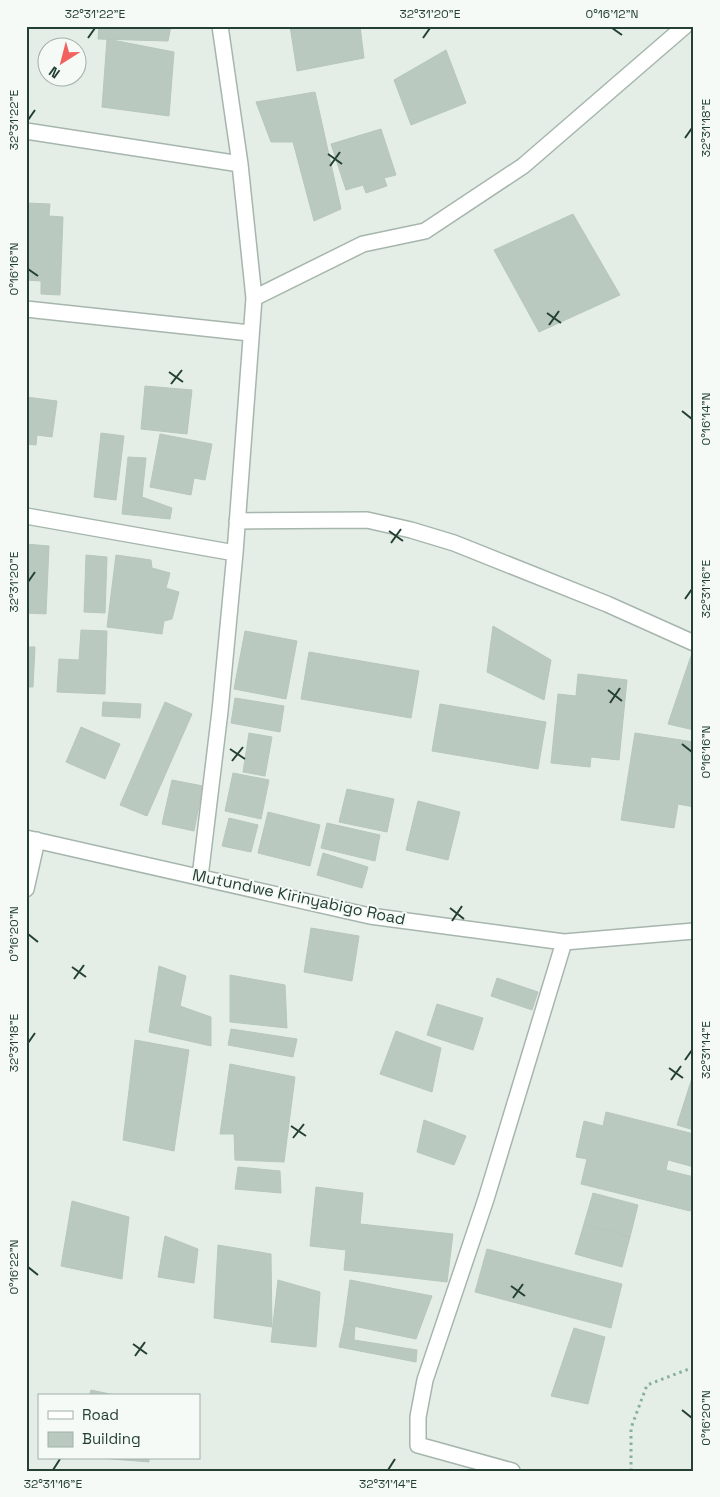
<svg xmlns="http://www.w3.org/2000/svg" width="720" height="1497" viewBox="0 0 720 1497" font-family="'Space Grotesk',sans-serif">
	<style>
		.building { fill: #bac9c0; stroke: #b7c7bd }
		.lines { fill: none; stroke-linecap: round; stroke-linejoin: round }
		.minor-casing { stroke: #a6b6ad; stroke-width: 18 }
		.path { stroke: #85b199; stroke-width: 3; stroke-dasharray: 2.5 4; stroke-linecap: butt }
		.minor { stroke: #fff; stroke-width: 15 }
		.ticks { fill: none; stroke: #234032; stroke-width: 2 }
		.labels { text-anchor: middle; dominant-baseline: central; stroke-width: 4; stroke-linejoin: round; paint-order: stroke }
		.street-label { font-size: 16px; fill: #234032; stroke: #f5faf6 }
		.neatline { fill: none; stroke: #234032; stroke-width: 2 }
		.ticks-label { font-size: 12px; text-anchor: middle; fill: #234032 }
	</style>
	<rect width="100%" height="100%" fill="#e4eee7"/>
	<path class="building" d="M99 26H171L168 41 98 39Z
		M290 26H360L364 58 297 71Z
		M107 39 174 52 169 116 102 107Z
		M446 50 466 103 411 125 394 80Z
		M315 92 341 209 314 221 293 142H271L256 102Z
		M381 129 396 175 384 178 387 186 366 193 363 185 346 190 331 144Z
		M26 203 50 204 49 216 63 217 60 295 41 294V281L26 280Z
		M573 214 620 295 539 332 494 250Z
		M145 386 192 390 187 434 141 429Z
		M26 397 57 401 52 437 37 435 36 445 26 444Z
		M101 433 124 436 116 500 94 497Z
		M160 434 212 444 205 480 194 478 191 495 150 487Z
		M128 457 146 458 142 497 172 508 170 519 122 514Z
		M26 544 49 546 46 614 26 613Z
		M86 555 107 557 105 613 84 612Z
		M116 555 151 560 152 568 170 573 166 588 179 592 172 619 164 621 162 634 107 627Z
		M493 626 551 660 544 700 487 672Z
		M81 630 107 631 105 694 57 692 59 659 79 660Z
		M245 631 297 641 286 699 234 689Z
		M26 647H35L33 687H26Z
		M309 652 419 671 411 718 301 699Z
		M692 653H694V730L668 724Z
		M578 674 627 680 619 760 591 757 590 767 551 763 558 694 576 696Z
		M235 698 284 706 280 732 231 723Z
		M103 702 141 704 140 718 102 716Z
		M165 702 192 714 147 816 120 805Z
		M440 704 546 722 538 769 432 751Z
		M81 727 120 744 105 779 66 762Z
		M249 733 272 737 265 776 243 772Z
		M635 733 694 742V807L678 804 674 828 621 820Z
		M233 773 269 780 261 819 225 811Z
		M172 780 203 786 194 831 162 824Z
		M347 789 394 799 387 832 339 822Z
		M418 801 460 812 448 860 406 850Z
		M268 812 320 825 310 866 258 853Z
		M229 818 258 825 251 852 222 846Z
		M327 823 380 835 375 861 321 848Z
		M323 853 368 867 362 888 317 875Z
		M311 928 359 936 352 981 304 972Z
		M159 966 186 976 180 1006 211 1017V1046L149 1032Z
		M230 975 285 985 287 1028 230 1022Z
		M497 978 538 992 532 1010 491 996Z
		M437 1004 483 1018 473 1050 427 1035Z
		M231 1029 297 1039 293 1057 228 1045Z
		M396 1031 441 1048 432 1092 380 1074Z
		M135 1040 189 1050 174 1151 123 1140Z
		M230 1064 295 1077 284 1162 235 1160 234 1134H220Z
		M692 1078H694V1130L677 1125Z
		M606 1112 694 1134V1167L668 1160 666 1170 694 1177V1196L690 1211 581 1184 587 1159 576 1157 584 1121 603 1126Z
		M424 1120 466 1136 454 1165 417 1152Z
		M238 1167 280 1171 281 1193 235 1189Z
		M316 1187 363 1193 360 1224 453 1234 447 1282 344 1270 346 1250 310 1246Z
		M593 1193 638 1205 630 1237 584 1224Z
		M72 1201 129 1217 122 1279 61 1266Z
		M584 1224 630 1237 622 1267 575 1254Z
		M165 1236 198 1249 194 1283 158 1277Z
		M218 1245 271 1254 272 1327 214 1318Z
		M487 1249 622 1284 611 1328 475 1292Z
		M278 1280 320 1292 316 1347 271 1342Z
		M350 1280 432 1296 416 1339 344 1324Z
		M344 1324 355 1326 354 1340 417 1350 416 1362 339 1347Z
		M574 1328 605 1337 588 1404 551 1396Z
		M91 1390 119 1396H89Z
		M100 1458H149V1462Z"/>
	<g class="lines">
		<defs>
			<path id="minor" d="M26 131 240 164
				M254 298 363 244 425 231 523 166 685 26
				M26 309 250 333
				M26 516 235 553
				M237 521 367 520 411 530 454 543 607 604 694 643
				M26 838 370 916 564 942 694 931
				M200 877 220 711 235 553 254 298 240 164 220 26
				M26 889 37 840
				M512 1471 418 1445V1417L425 1380 486 1199 564 942"/>
		</defs>
		<use href="#minor" class="minor-casing"/>
		<path class="path" d="M631 1471V1428L647 1385 694 1367"/>
		<use href="#minor" class="minor"/>
	</g>
	<path class="ticks" d="M612 28 622 35M88 38 95 28M423 38 430 28M28 120 35 110M685 138 692 128M328 154 342 164M330 166 340 152M28 269 38 276M547 313 561 323M549 325 559 311M169 372 183 382M171 384 182 370M682 411 692 419M389 531 403 541M391 543 401 529M28 582 35 572M685 599 692 589M608 690 622 701M610 703 620 688M682 744 692 752M230 749 245 759M232 761 243 747M450 908 464 919M452 921 462 906M28 934 38 942M72 967 86 977M74 979 84 965M28 1043 35 1033M685 1060 692 1050M669 1068 683 1078M671 1080 681 1066M291 1126 306 1136M293 1138 304 1124M28 1267 38 1275M511 1286 525 1296M513 1298 523 1284M133 1344 147 1354M135 1356 145 1342M682 1410 692 1418M53 1470 60 1459M388 1470 395 1459"/>
	<g class="labels">
		<g class="street-label">
			<text transform="translate(299 897) rotate(12)">Mutundwe Kirinyabigo Road</text>
		</g>
	</g>
	<rect width="720" height="1497" fill="none" stroke="#f5faf6" stroke-width="55"/>
	<rect x="38" y="1394" width="162" height="65" fill="#f5faf6" stroke="#a1b0a8"/>
	<rect x="48" y="1411" width="25" height="8" fill="#ffffff" stroke="#a1b0a8"/>
	<text x="82" y="1420" font-size="15" fill="#234032">Road</text>
	<rect x="48" y="1432" width="25" height="15" fill="#bac9c0" stroke="#a1b0a8"/>
	<text x="82" y="1444" font-size="15" fill="#234032">Building</text>
	<g transform="translate(62 62) rotate(216)"><circle r="24" fill="#f5faf6" stroke="#a1b0a8"/>
	<path d="M0-4L9 19L0 12L-9 19Z" fill="#f1625f"/>
	<text y="-8" font-size="14" font-weight="bold" text-anchor="middle" fill="#234032">N</text>
	</g>
	<rect x="28" y="28" width="664" height="1442" class="neatline"/>
	<g class="ticks-label">
		<text x="95" y="18">32°31'22"E</text>
		<text x="430" y="18">32°31'20"E</text>
		<text x="612" y="18">0°16'12"N</text>
		<text transform="translate(14 120) rotate(-90)" y="4">32°31'22"E</text>
		<text transform="translate(706 128) rotate(-90)" y="4">32°31'18"E</text>
		<text transform="translate(14 269) rotate(-90)" y="4">0°16'16"N</text>
		<text transform="translate(706 419) rotate(-90)" y="4">0°16'14"N</text>
		<text transform="translate(14 582) rotate(-90)" y="4">32°31'20"E</text>
		<text transform="translate(706 589) rotate(-90)" y="4">32°31'16"E</text>
		<text transform="translate(706 752) rotate(-90)" y="4">0°16'16"N</text>
		<text transform="translate(14 934) rotate(-90)" y="4">0°16'20"N</text>
		<text transform="translate(14 1043) rotate(-90)" y="4">32°31'18"E</text>
		<text transform="translate(706 1050) rotate(-90)" y="4">32°31'14"E</text>
		<text transform="translate(14 1267) rotate(-90)" y="4">0°16'22"N</text>
		<text transform="translate(706 1418) rotate(-90)" y="4">0°16'20"N</text>
		<text x="53" y="1488">32°31'16"E</text>
		<text x="388" y="1488">32°31'14"E</text>
	</g>
</svg>
